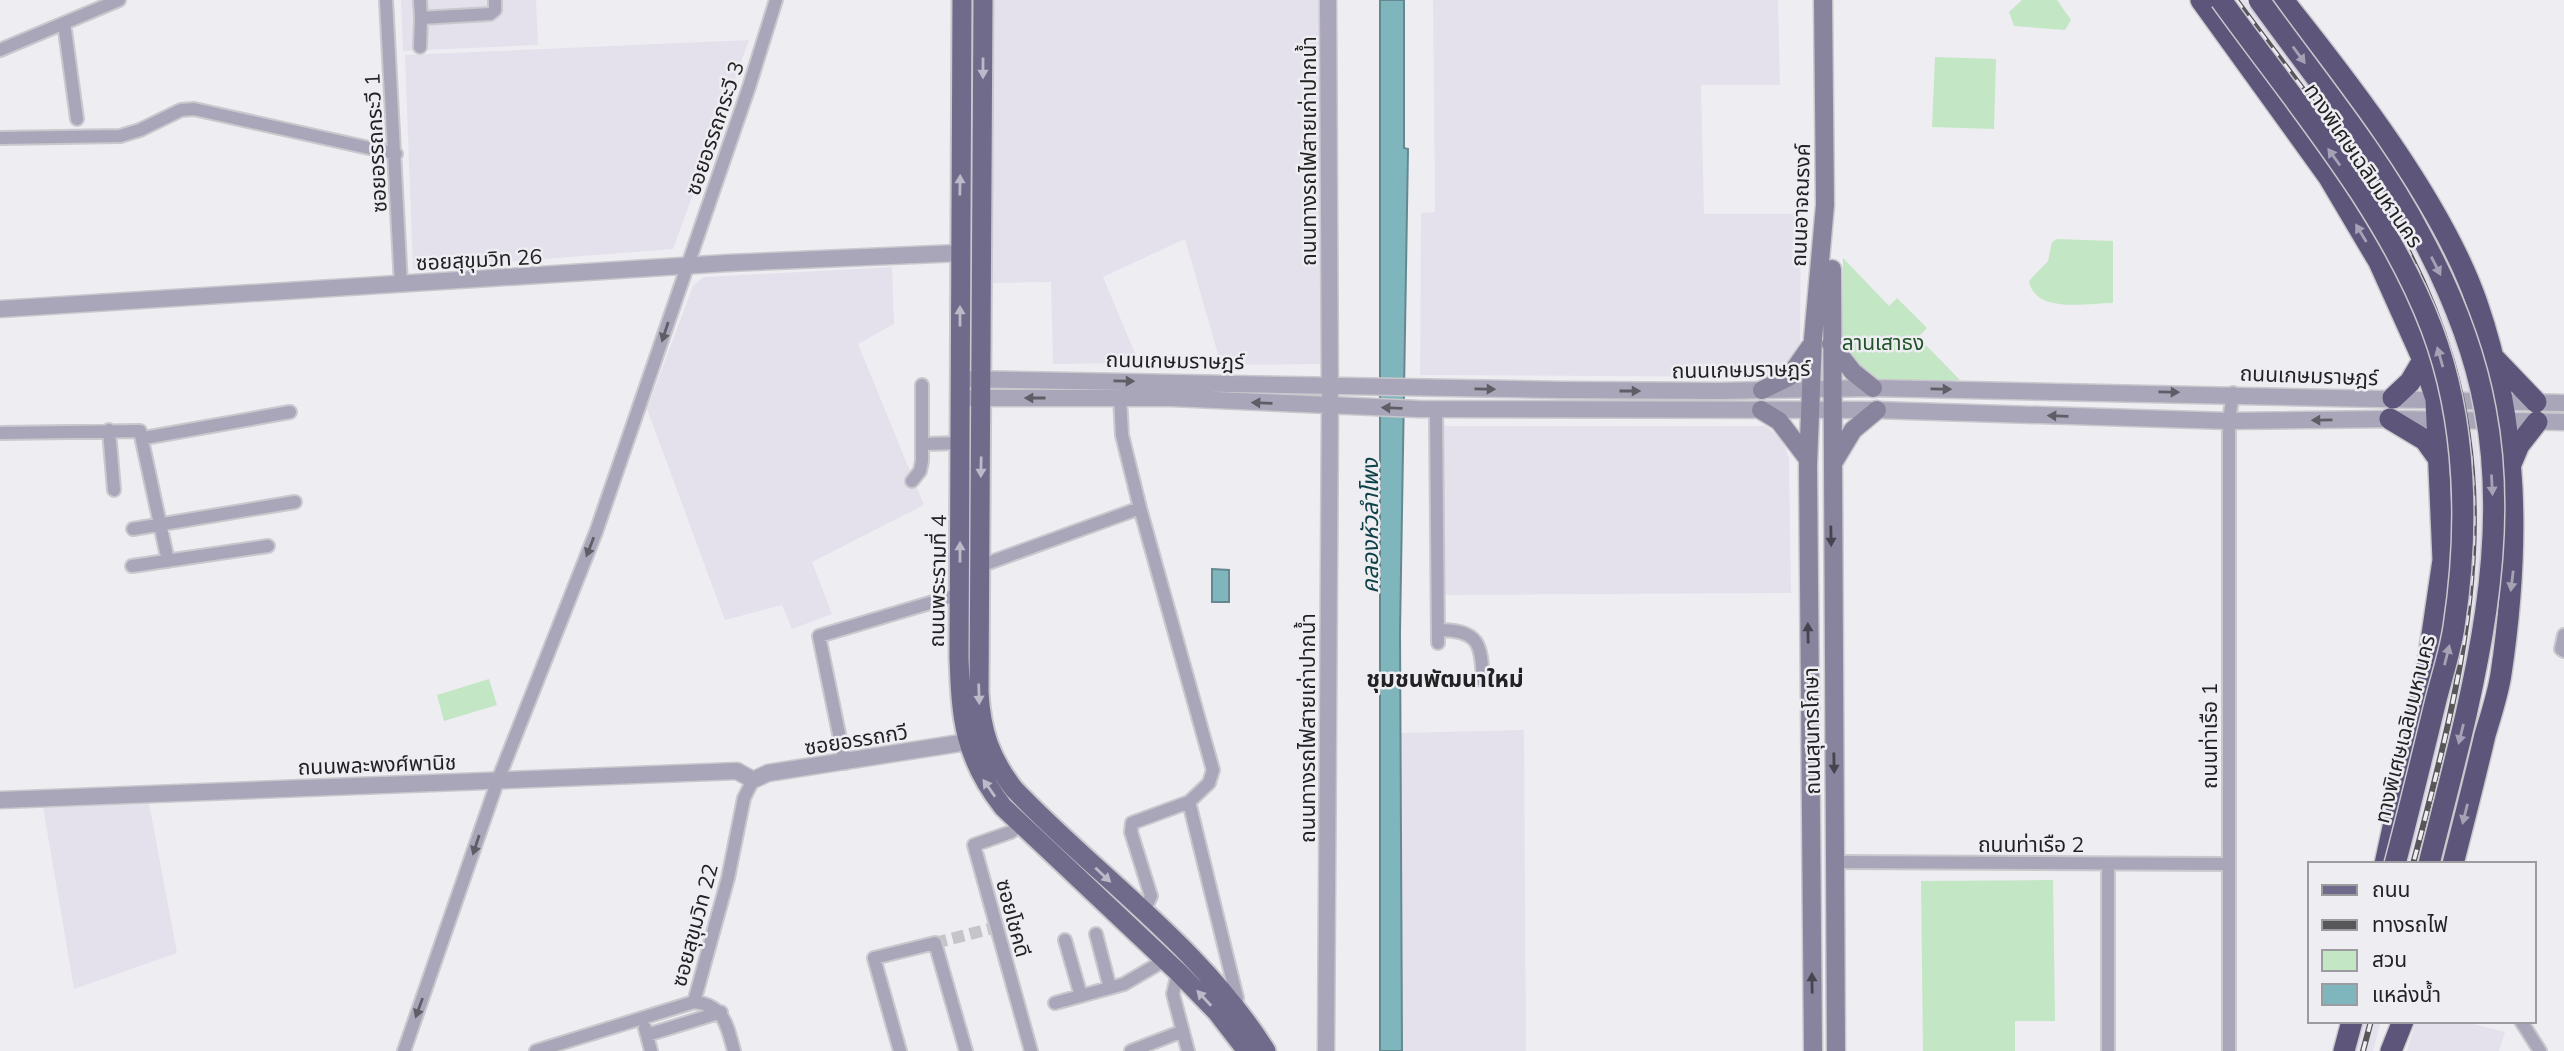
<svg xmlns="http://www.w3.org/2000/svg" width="2564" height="1051" viewBox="0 0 2564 1051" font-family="Mulish,'Noto Sans Thai',sans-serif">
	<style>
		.built { fill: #e4e1ed }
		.green { fill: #c3e6c5 }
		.water { fill: #7fb6bd; stroke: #63898f; stroke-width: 2 }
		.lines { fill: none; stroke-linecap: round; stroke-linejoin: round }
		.minor-tunnel { stroke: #c5c4c9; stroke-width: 12; stroke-dasharray: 12 6; stroke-linecap: butt }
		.minor-casing { stroke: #c9c8cd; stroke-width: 16 }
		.tertiary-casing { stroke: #c9c8cd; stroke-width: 19 }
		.secondary-casing { stroke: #c9c8cd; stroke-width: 21 }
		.primary-casing { stroke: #c9c8cd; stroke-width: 23 }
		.motorway-casing { stroke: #c9c8cd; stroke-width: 24 }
		.minor { stroke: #aaa6b9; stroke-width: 12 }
		.tertiary { stroke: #aaa6b9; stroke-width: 16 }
		.secondary { stroke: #89849e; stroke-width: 18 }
		.primary { stroke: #716b8b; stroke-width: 19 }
		.motorway { stroke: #5d567a; stroke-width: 21 }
		.rail-casing { stroke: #575659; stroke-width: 6 }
		.rail { stroke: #eeedf2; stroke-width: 3.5; stroke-dasharray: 10; stroke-linecap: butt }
		.motorway-bridge-casing { stroke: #c9c8cd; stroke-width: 24; stroke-linecap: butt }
		.motorway-bridge { stroke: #5d567a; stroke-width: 21 }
		.oneway { fill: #a6a2b6 }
		.oneway2 { fill: #bcb9c9 }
		.oneway3 { fill: #5f5d66 }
		.oneway4 { fill: #46444e }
		.labels { text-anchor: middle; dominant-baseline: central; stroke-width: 5; stroke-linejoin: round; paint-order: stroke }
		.street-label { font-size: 21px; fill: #222123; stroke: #eeedf2 }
		.park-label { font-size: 21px; fill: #215429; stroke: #eeedf2 }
		.water-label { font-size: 23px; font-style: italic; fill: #0f4248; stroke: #eeedf2 }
		.neighbourhood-label { font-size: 23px; font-weight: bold; fill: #222123; stroke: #eeedf2 }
	</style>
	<rect width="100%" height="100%" fill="#eeedf2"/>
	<path class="built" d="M401 0H536L538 45 403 51Z
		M992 0H1323V364L1221 365 1185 239 1103 277 1139 363 1053 364 1051 282 992 283Z
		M1433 0H1778L1780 85H1701L1704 214H1801L1800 349 1789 366 1768 377 1420 375 1421 213 1435 212Z
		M2226 0H2246L2382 189 2415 249 2448 319 2472 399 2482 489 2483 564 2471 648 2423 864H2403L2466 563 2432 325Z
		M749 40 673 249 413 269 405 55Z
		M892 267 894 324 858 344 924 505 812 562 832 614 792 629 782 605 725 620 647 409 693 286 704 277Z
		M1438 426H1765L1781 438 1789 458 1791 593 1439 595Z
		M1524 730 1526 1051H1402L1401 733Z
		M149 803 177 953 74 989 43 807Z
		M2359 1021H2381L2373 1051H2351Z
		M2416 1021H2462L2505 1032 2499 1051H2407Z"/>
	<path class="green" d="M2022 0H2057L2071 20 2065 30 2014 26 2009 12Z
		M1935 57 1996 59 1994 129 1932 127Z
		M2057 239 2113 241V303C2088 303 2035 314 2029 281L2048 261 2052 242Z
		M1843 258 1889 306 1897 298 1927 328 1918 337 1960 380C1939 381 1889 387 1872 378 1859 371 1850 356 1842 345Z
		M489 679 497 705 444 721 437 695Z
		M2053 880 2055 1021H2015V1051H1923L1921 881Z"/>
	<path class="water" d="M1380 0H1404V148L1408 149 1400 632 1402 1051H1380Z
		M1212 569 1229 570V602H1212Z"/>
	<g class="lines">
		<path class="minor-tunnel" d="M935 943 997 927"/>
		<defs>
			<path id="minor" d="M386 0 401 285
				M420 0 421 18 490 14 495 10V0
				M64 23 77 119
				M420 47 421 18
				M0 50 119 0
				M0 138 120 136 140 130 181 110 194 109 396 154
				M1120 397 1122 435 1140 508 1213 770 1209 783 1189 802 1132 823 1131 832 1151 896 1143 913
				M1436 409 1438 643
				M109 430 114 490
				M0 433 140 431 168 561
				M144 438 290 412
				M923 444 960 443
				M912 481 920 471 922 461V385
				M133 529 295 502
				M132 566 268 546
				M980 566 1140 508
				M1438 630C1480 630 1481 644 1483 681
				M2564 635 2561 649 2564 651
				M845 763 819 636 960 594
				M1189 802 1237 998 1236 1009
				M1021 825 1011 832 974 845 1031 1051
				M1835 862 2227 864
				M1096 934 1110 988
				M1065 940 1081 996
				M1178 972 1173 994 1188 1051
				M694 1002C724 1005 727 1025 734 1051
				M1055 1003 1124 984 1165 960
				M2521 1021 2540 1051
				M645 1028 651 1051
				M647 1035 721 1012
				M404 1051 498 780 596 532 749 87 776 0
				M536 1051 694 1002 728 878 744 798 753 780
				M900 1051 874 958 935 943 966 1051
				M1131 1051 1183 1031
				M2108 1051V864
				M2229 1051V421L2233 393"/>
			<path id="tertiary" d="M0 309 728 263 960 253
				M960 379 1562 390 1719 391 1873 388 2564 403
				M971 398H1172L1418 409 1877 410 2229 421 2390 419 2564 422
				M0 800 737 771 753 780 768 773 967 742
				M1326 1051 1330 405 1328 0"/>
			<path id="secondary" d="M1832 269 1836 1051
				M1831 344 1853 372 1873 388
				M1762 390 1789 377 1810 347
				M1761 410 1779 421 1808 459
				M1833 463 1853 430 1877 410
				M1813 1051 1808 465 1813 339 1825 205 1823 0"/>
			<path id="primary" d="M962 0 959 657C961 718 964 757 1003 807L1178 972 1216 1011 1247 1051
				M983 0 979 692C981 731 990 758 1014 789 1097 876 1202 948 1266 1051"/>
			<path id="motorway" d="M2201 0 2328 176 2379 262 2423 360 2436 399 2443 560 2426 675 2385 864
				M2283 0C2350 84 2442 202 2477 303 2519 425 2520 547 2501 674 2498 694 2491 715 2485 735 2475 778 2464 821 2453 864
				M2493 357 2536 402
				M2393 398 2410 382 2423 360
				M2390 419 2425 440 2440 461
				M2511 464 2519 445 2537 422
				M2344 1051 2352 1021
				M2391 1051 2403 1021"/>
		</defs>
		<use href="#minor" class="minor-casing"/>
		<use href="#tertiary" class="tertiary-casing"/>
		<use href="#secondary" class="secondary-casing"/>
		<use href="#primary" class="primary-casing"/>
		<use href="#motorway" class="motorway-casing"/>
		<use href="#minor" class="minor"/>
		<use href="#tertiary" class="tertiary"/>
		<use href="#secondary" class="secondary"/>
		<use href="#primary" class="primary"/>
		<use href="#motorway" class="motorway"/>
		<defs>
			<path id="rail" d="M2236 0C2283 64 2333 126 2375 193 2521 425 2480 615 2413 864
				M2363 1051 2371 1021"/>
		</defs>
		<use href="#rail" class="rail-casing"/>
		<use href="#rail" class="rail"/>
		<defs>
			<path id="motorway-bridge" d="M2221 0C2296 104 2386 208 2432 329 2467 422 2469 529 2454 627 2450 653 2441 679 2435 704 2422 757 2409 811 2395 864
				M2259 0C2314 77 2377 152 2421 236 2450 290 2474 349 2485 409 2514 561 2465 718 2429 864"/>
		</defs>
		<use href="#motorway-bridge" class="motorway-bridge-casing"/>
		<use href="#motorway-bridge" class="motorway-bridge"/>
	</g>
	<defs><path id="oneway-solid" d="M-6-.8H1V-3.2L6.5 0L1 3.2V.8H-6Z" transform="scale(1.75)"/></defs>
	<g class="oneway">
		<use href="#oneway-solid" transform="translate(2299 55) rotate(54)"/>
		<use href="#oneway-solid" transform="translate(2334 157) rotate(-126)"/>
		<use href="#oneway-solid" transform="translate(2361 233) rotate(-121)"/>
		<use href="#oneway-solid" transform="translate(2436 266) rotate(63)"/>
		<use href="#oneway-solid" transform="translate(2440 357) rotate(-106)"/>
		<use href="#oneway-solid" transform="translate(2492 485) rotate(87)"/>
		<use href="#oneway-solid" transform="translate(2512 581) rotate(97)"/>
		<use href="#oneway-solid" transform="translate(2447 655) rotate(-76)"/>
		<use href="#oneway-solid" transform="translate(2461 734) rotate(104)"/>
		<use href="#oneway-solid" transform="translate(2465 814) rotate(104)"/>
	</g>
	<g class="oneway2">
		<use href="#oneway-solid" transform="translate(983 68) rotate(90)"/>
		<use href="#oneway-solid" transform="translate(960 185) rotate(-89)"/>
		<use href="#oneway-solid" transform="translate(960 316) rotate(-90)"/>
		<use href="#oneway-solid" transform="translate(981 467) rotate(91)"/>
		<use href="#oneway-solid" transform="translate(960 552) rotate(-90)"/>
		<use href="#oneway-solid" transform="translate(979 694) rotate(88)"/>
		<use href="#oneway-solid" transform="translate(989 788) rotate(-125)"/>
		<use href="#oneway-solid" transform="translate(1103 875) rotate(43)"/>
		<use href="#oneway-solid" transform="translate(1204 998) rotate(-133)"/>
	</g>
	<g class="oneway3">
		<use href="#oneway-solid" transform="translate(665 332) rotate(108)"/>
		<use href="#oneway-solid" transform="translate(1124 381) rotate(1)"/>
		<use href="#oneway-solid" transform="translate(1485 389) rotate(1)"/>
		<use href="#oneway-solid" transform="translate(1941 389) rotate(1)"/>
		<use href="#oneway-solid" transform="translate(1630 391)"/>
		<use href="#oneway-solid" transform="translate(2169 392) rotate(1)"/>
		<use href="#oneway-solid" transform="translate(1035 398) rotate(180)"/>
		<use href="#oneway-solid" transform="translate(1262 403) rotate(-178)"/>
		<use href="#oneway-solid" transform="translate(1392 408) rotate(-178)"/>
		<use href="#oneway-solid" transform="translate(2058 416) rotate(-178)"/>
		<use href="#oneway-solid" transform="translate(2322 420) rotate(179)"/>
		<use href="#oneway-solid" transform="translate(590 547) rotate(111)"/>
		<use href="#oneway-solid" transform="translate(476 845) rotate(108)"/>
		<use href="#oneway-solid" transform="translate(419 1008) rotate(110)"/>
	</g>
	<g class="oneway4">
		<use href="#oneway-solid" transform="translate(1831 536) rotate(89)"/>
		<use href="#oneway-solid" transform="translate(1808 633) rotate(-91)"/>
		<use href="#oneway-solid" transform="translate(1834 763) rotate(89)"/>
		<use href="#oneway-solid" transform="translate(1812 983) rotate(-91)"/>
	</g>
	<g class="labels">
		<g class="street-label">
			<text transform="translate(714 128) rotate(-71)">ซอยอรรถกระวี 3</text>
			<text transform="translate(375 143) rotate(-93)">ซอยอรรถกระวี 1</text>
			<text transform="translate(1308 151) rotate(-90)">ถนนทางรถไฟสายเก่าปากน้ำ</text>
			<text transform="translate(2364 165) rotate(56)">ทางพิเศษเฉลิมมหานคร</text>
			<text transform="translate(1800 205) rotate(-88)">ถนนอาจณรงค์</text>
			<text transform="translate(479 259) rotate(-3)">ซอยสุขุมวิท 26</text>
			<text transform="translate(1175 360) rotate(1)">ถนนเกษมราษฎร์</text>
			<text transform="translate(1741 369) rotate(-1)">ถนนเกษมราษฎร์</text>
			<text transform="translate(2309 375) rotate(2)">ถนนเกษมราษฎร์</text>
			<text transform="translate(937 581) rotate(-89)">ถนนพระรามที่ 4</text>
			<text transform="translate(1307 728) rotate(-90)">ถนนทางรถไฟสายเก่าปากน้ำ</text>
			<text transform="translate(2404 729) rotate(-76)">ทางพิเศษเฉลิมมหานคร</text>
			<text transform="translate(1811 731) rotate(-91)">ถนนสุนทรโกษา</text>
			<text transform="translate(2209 736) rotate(-90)">ถนนท่าเรือ 1</text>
			<text transform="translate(856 739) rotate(-9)">ซอยอรรถกวี</text>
			<text transform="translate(377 764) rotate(-2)">ถนนพละพงศ์พานิช</text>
			<text x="2031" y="844">ถนนท่าเรือ 2</text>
			<text transform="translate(1014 918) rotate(75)">ซอยโชคดี</text>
			<text transform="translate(694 925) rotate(-75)">ซอยสุขุมวิท 22</text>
		</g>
		<g class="park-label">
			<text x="1883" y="342">ลานเสาธง</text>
		</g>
		<g class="water-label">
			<text transform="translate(1369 526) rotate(-90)">คลองหัวลำโพง</text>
		</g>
		<g class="neighbourhood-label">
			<text x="1445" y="678">ชุมชนพัฒนาใหม่</text>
		</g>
	</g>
	<rect x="2308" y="862" width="228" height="161" fill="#eeedf2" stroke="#9c9b9f" stroke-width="2"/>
	<rect x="2322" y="885" width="35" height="10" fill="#716b8b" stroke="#9c9b9f" stroke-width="2"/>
	<text x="2372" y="897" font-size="21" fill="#222123">ถนน</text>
	<rect x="2322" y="920" width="35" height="10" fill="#575659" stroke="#9c9b9f" stroke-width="2"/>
	<text x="2372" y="932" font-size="21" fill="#222123">ทางรถไฟ</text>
	<rect x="2322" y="950" width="35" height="21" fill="#c3e6c5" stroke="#9c9b9f" stroke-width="2"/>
	<text x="2372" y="967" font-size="21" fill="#222123">สวน</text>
	<rect x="2322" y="984" width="35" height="21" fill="#7fb6bd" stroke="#9c9b9f" stroke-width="2"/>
	<text x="2372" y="1002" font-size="21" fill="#222123">แหล่งน้ำ</text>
</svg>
